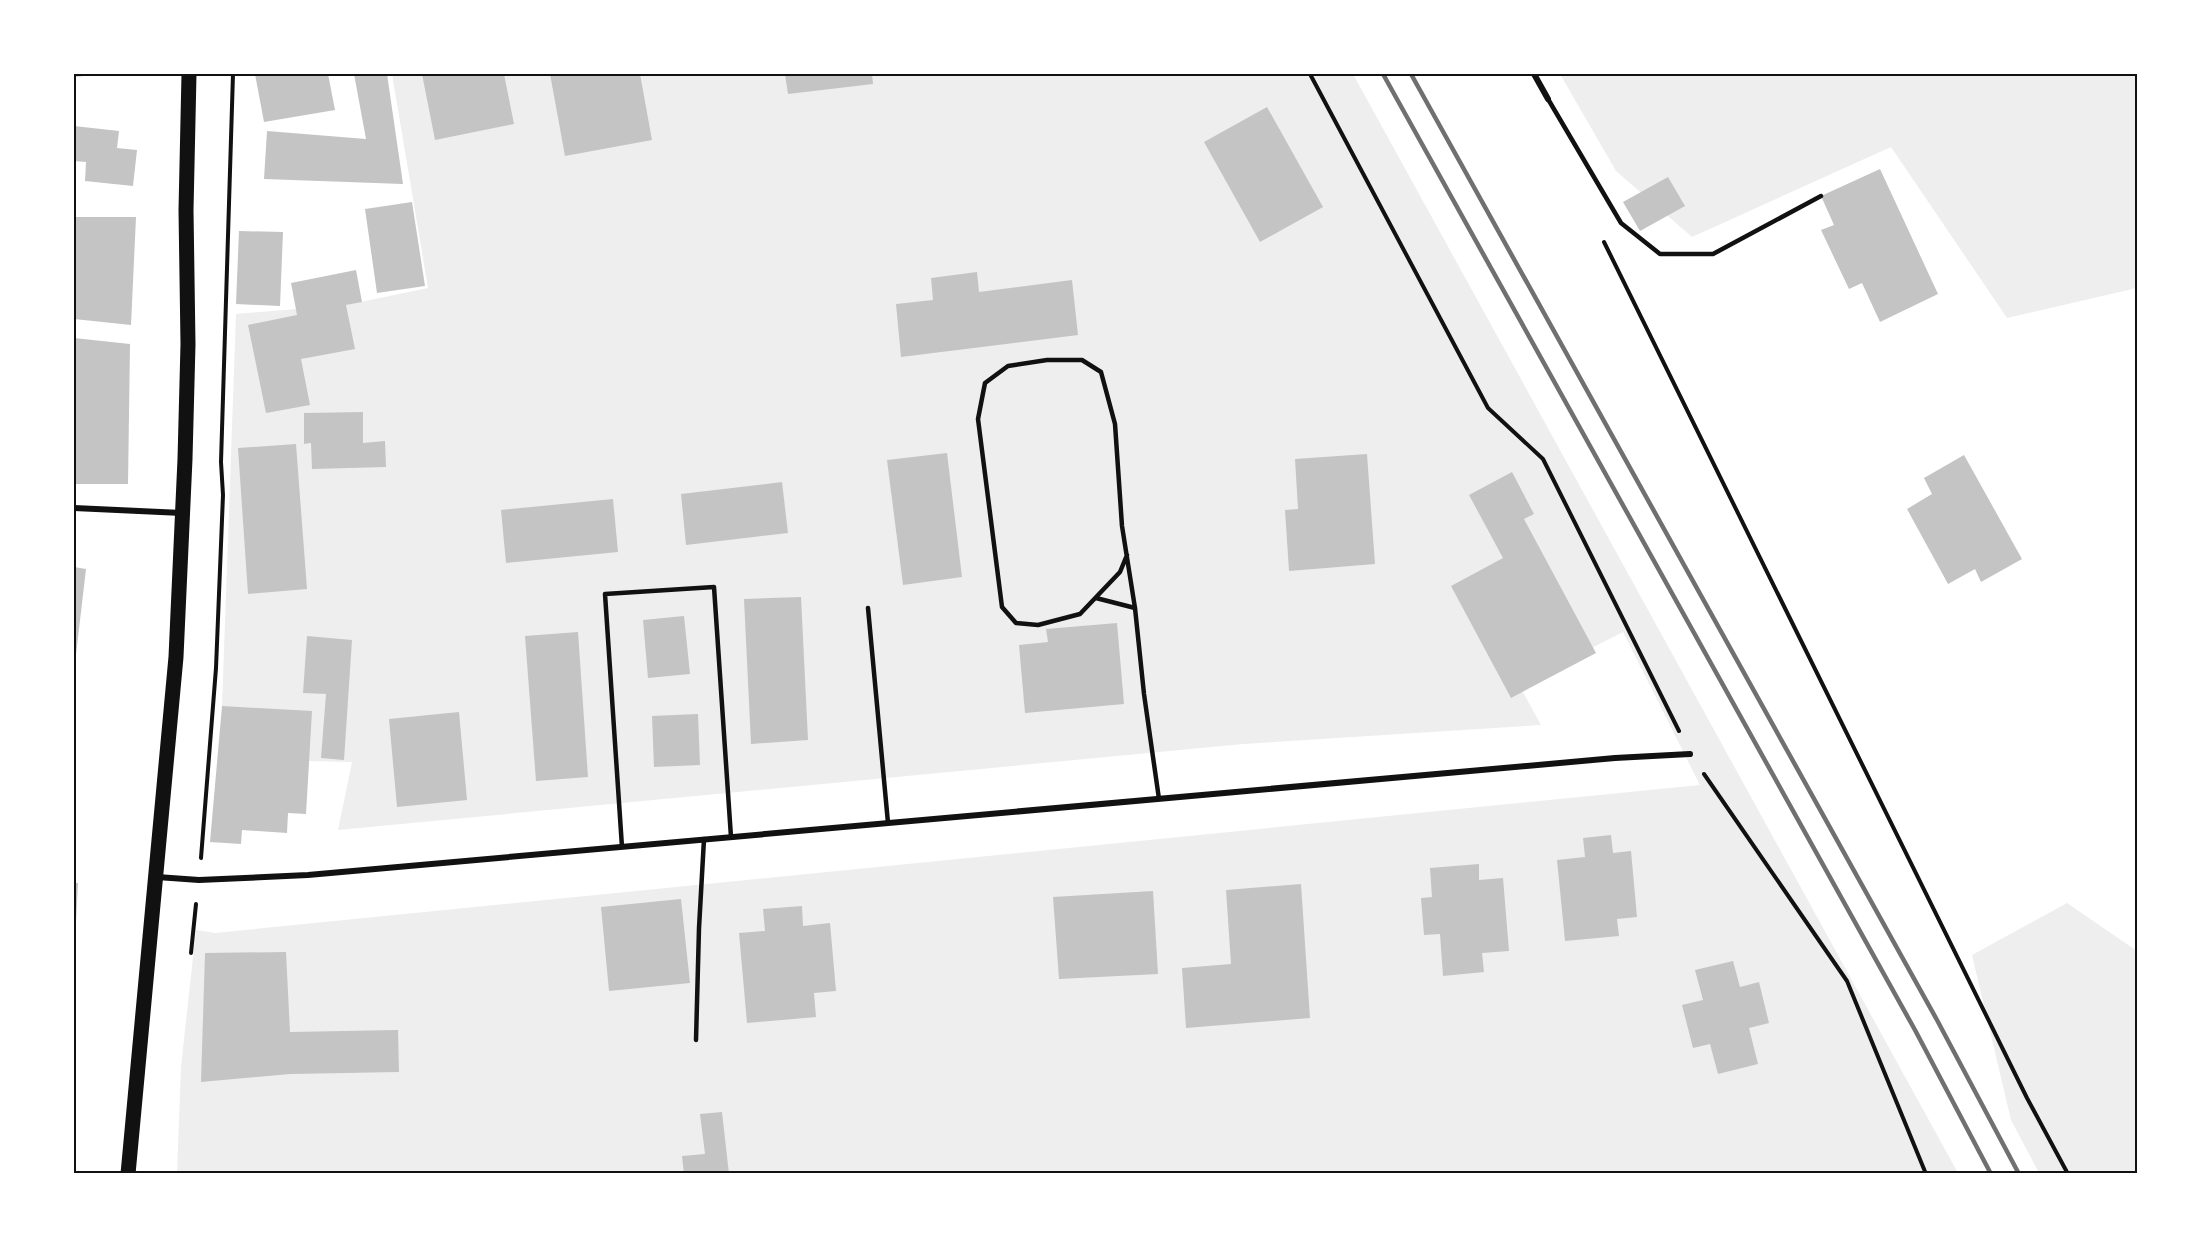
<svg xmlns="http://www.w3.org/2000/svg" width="2211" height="1247" viewBox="0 0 2211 1247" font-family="Figtree,sans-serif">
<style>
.green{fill:#eee}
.building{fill:#c4c4c4}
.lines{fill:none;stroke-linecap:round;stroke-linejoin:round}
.path{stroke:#111;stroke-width:4}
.service{stroke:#111;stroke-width:4.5}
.minor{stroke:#111;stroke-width:6}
.primary{stroke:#111;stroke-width:15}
.rail{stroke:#707070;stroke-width:4.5}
.neatline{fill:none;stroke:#111;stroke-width:2}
</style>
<rect width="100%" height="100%" fill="#fff"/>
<g class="green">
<path d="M392,74H1353L1958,1173L177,1174L181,1067L196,930L215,933L1700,785L1623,632L1519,685L1541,725L1243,744L338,830L352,762L309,761L222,706L236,314L346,305L428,288Z"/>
<path d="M1560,74H2137V288L2007,318L1891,147L1692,237L1616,171Z"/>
<path d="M2067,903L2137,951V1173H2039L2011,1120L1972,955Z"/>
</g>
<g class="building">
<path d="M74,74H94V75L74,77Z"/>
<path d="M255,74H328L335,110L264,122Z"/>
<path d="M354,74H387L403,184L264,179L267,131L366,139Z"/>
<path d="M422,74H504L514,124L435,140Z"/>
<path d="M550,74H640L652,140L565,156Z"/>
<path d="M785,74H872L873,84L788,94Z"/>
<path d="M1267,107L1323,207L1260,242L1204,142Z"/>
<path d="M74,126L119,131L117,148L137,150L133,186L85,181L86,162L74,161Z"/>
<path d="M1880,169L1938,294L1880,322L1862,283L1849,289L1821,230L1834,225L1821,196Z"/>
<path d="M1668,177L1685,206L1640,231L1623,202Z"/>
<path d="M412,202L425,286L377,293L365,209Z"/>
<path d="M74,217H136L131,325L74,319Z"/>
<path d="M239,231L283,232L280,306L236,304Z"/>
<path d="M356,270L362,302L346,305L355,349L301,359L310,405L266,413L248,325L297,315L291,283Z"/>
<path d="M977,272L979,292L1072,280L1078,335L901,357L896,304L933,300L931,278Z"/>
<path d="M74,338L130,344L128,484H74Z"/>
<path d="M363,412V443L385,441L386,467L312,469L311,443L304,444V413Z"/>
<path d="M296,444L307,589L248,594L238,448Z"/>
<path d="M947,453L962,577L903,585L887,460Z"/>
<path d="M1367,454L1375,564L1289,571L1285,510L1298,509L1295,459Z"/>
<path d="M1964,455L2022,559L1981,582L1975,569L1948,584L1907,509L1932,494L1924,478Z"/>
<path d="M1512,472L1534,514L1524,519L1596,653L1511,698L1451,586L1503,558L1469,495Z"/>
<path d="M782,482L788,533L686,545L681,494Z"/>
<path d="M613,499L618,552L506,563L501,510Z"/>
<path d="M74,567L86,569L75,663H74Z"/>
<path d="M801,597L808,740L751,744L744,599Z"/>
<path d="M684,616L690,674L648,678L643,620Z"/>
<path d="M1117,623L1124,704L1025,713L1019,645L1048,642L1046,629Z"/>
<path d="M578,632L588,777L536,781L525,636Z"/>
<path d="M307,636L352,640L344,760L321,758L326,694L303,693Z"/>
<path d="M222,706L312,711L306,814L288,813L287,833L242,830L241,844L210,842Z"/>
<path d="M459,712L467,800L397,807L389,719Z"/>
<path d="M698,714L700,765L654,767L652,716Z"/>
<path d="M1611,835L1613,853L1631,851L1637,917L1617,919L1619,936L1565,941L1557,860L1585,857L1583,838Z"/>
<path d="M1479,864V880L1503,878L1509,951L1482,953L1484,972L1443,976L1440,934L1424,935L1421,898L1432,897L1430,868Z"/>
<path d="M74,883H78L75,941H74Z"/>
<path d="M1301,884L1310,1018L1186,1028L1182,968L1231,964L1226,890Z"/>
<path d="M1153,891L1158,974L1059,979L1053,897Z"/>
<path d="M681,899L690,983L609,991L601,907Z"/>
<path d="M802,906L803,926L830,923L836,991L814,993L816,1017L747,1023L739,933L765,931L763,909Z"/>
<path d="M286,952L290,1032L398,1030L399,1072L290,1074L201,1082L205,953Z"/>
<path d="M1733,961L1740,987L1759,982L1769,1023L1749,1028L1758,1064L1718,1074L1710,1044L1693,1048L1682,1005L1703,1000L1695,970Z"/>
<path d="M722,1112L729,1174H684L682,1156L705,1154L700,1114Z"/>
</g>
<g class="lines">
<g class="path">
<path d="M1310,74L1488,408L1543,459L1679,731"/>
<path d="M1604,242L2027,1098L2068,1174"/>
<path d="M1704,774L1847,981L1926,1174"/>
<path d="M201,858L216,668L223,495L221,462L233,74"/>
<path d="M191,953L196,904"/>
</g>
<g class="service">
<path d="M1548,99L1621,223L1660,254H1713L1821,196"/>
<path d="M1127,555L1120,572L1080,614L1038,625L1016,623L1002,607L978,419L985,383L1008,366L1047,360H1082L1101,372L1115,424L1122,526L1135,608L1144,694L1159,799"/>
<path d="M1096,598L1135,608"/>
<path d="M868,608L888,823"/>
<path d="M622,847L605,594L714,587L731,837"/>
<path d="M696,1040L699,928L704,839"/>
</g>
<g class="minor">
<path d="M1534,74L1548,99"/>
<path d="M74,508L182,513"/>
<path d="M157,877L199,880L308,875L1615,758L1690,754"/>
</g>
<path class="primary" d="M128,1174L176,657L185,459L188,344L186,210L189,74"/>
<g class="rail">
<path d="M1383,74L1915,1030L1991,1174"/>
<path d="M1411,74L1937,1020L2019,1174"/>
</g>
</g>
<rect width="2211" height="1247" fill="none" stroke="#ffffff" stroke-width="150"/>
<rect x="75" y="75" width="2061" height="1097" class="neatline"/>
</svg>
